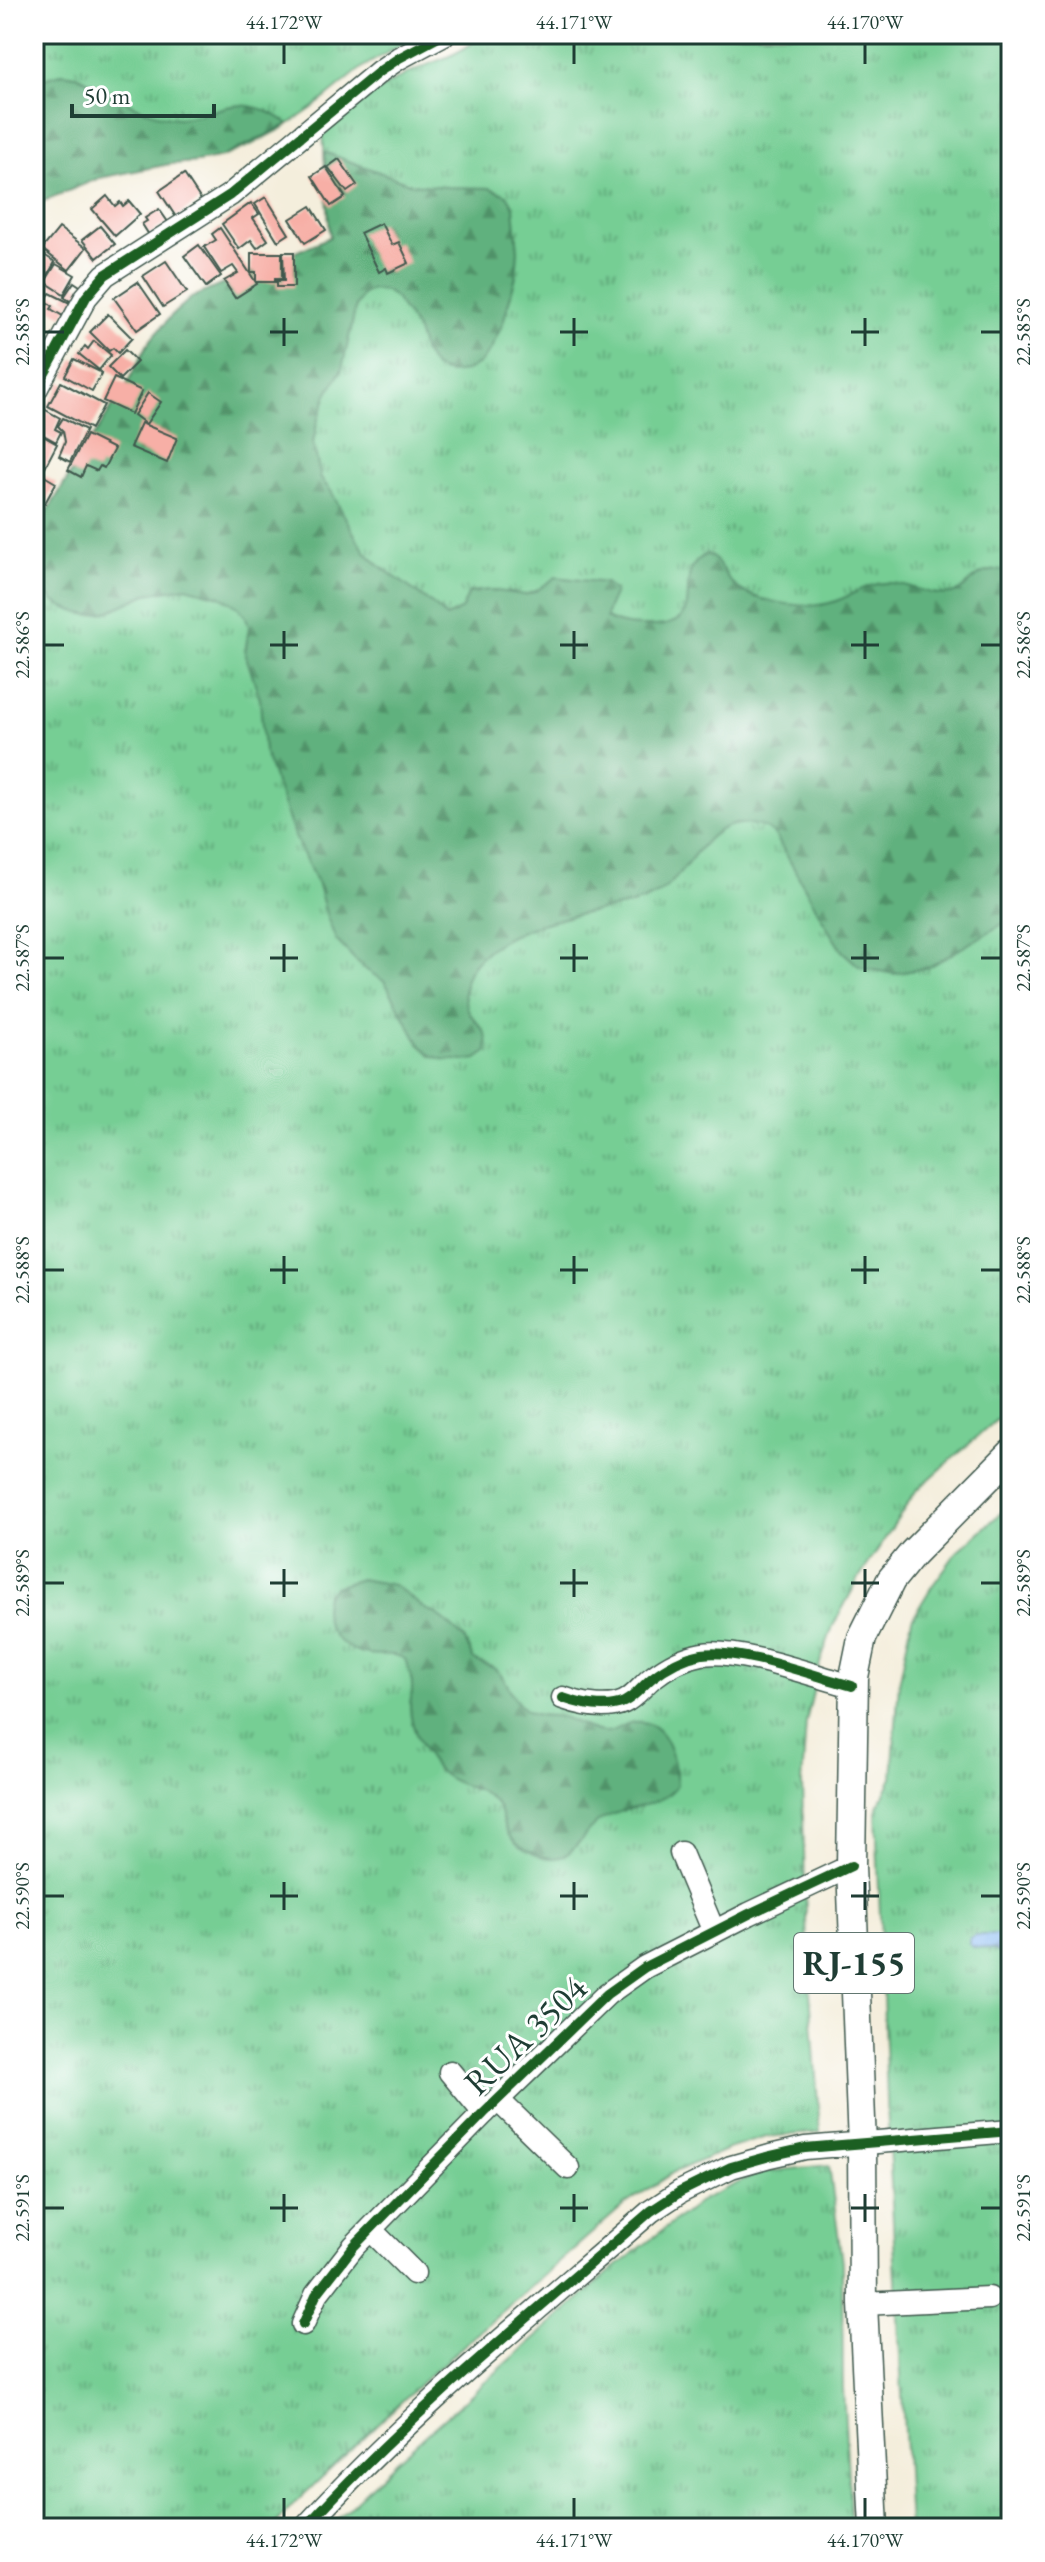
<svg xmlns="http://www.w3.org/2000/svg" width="1045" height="2562" viewBox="0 0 1045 2562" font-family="'EB Garamond',serif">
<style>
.grass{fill:url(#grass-tufts);stroke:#4a8664;stroke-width:2}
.forest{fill:url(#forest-firs);stroke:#407759;stroke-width:2}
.water{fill:url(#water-waves);stroke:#527a93;stroke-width:2}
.building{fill:#f7afa6}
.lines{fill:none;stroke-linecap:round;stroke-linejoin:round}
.minor-casing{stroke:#3f584d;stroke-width:25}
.major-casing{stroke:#3f584d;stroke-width:31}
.minor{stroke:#fff;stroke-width:22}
.major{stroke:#fff;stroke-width:28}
.cycleway-casing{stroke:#fff;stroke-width:15}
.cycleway{stroke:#1b5e20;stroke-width:10}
.ticks{fill:none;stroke:#1f3d34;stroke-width:3}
.labels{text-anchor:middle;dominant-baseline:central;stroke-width:6;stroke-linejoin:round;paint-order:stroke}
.shield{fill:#fff;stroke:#627771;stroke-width:2}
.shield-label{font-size:34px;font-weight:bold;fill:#1f3d34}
.street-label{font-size:36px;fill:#1f3d34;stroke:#fff}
.neatline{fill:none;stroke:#1f3d34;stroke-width:3}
.ticks-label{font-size:20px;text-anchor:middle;fill:#1f3d34}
</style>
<defs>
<pattern id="grass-tufts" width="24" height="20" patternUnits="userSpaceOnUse" patternTransform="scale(2)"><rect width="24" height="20" fill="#76ce94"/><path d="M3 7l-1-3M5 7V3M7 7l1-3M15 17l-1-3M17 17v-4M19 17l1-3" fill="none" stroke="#60a87a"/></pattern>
<pattern id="forest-firs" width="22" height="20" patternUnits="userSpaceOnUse" patternTransform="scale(2)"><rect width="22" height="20" fill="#60b17e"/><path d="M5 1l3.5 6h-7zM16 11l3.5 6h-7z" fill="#4f9168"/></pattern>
<pattern id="water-waves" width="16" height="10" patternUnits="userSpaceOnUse" patternTransform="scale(2)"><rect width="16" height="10" fill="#84b8f2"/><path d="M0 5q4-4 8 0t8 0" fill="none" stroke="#6b97c5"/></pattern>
</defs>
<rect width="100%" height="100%" fill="#fff"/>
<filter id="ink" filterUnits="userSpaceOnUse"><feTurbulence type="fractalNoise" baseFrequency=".0125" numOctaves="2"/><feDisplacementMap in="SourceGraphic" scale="16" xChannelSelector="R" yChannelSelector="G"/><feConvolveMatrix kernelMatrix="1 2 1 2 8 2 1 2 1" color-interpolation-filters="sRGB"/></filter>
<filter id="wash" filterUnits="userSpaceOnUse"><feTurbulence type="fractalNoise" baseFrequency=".006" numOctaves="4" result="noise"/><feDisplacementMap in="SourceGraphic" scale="32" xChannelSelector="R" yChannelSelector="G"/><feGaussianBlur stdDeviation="1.8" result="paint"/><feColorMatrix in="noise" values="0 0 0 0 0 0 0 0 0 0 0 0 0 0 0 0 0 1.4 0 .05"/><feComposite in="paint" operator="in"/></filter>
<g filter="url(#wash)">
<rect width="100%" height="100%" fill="#f4eedc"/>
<g class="grass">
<path d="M34,34H419L363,67L314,107L282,129L249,146L222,157L197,162L170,164L99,178L34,205Z"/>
<path d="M483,34H1011V1407L916,1491L858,1580L833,1626L820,1663L806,1722L802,1784L807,1950L820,2132L766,2137L728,2149L674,2172L624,2205L423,2381L295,2503L273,2528H34V533L129,380L149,342L172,315L191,298L330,237L323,133C349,113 375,90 405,75C435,59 456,59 483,34Z"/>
<path d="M1011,1504V2528H909L888,2126L876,1811L892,1778L899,1683L912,1619L932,1586L957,1552Z"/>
<path d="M829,2165L842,2262L843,2388L851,2528H328L396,2461L613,2269L703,2199L762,2172Z"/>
</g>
<g class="forest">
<path d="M63,73L76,75C108,89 142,116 178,118C195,118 210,111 226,107C249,101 271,111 289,124L222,157L197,162L170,164L99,178L34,205V82Z"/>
<path d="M324,152L412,184L447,187L490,188L507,195L514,207L518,251L516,276L503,323L491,349L479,364L466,371L449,373L434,368L423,350L416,329L395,298L386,291L372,289L362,295L356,306L342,369L327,395L317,423L313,443L321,479L331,491L357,539L367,554L380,566L436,607L446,617L462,609L469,592L490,590L525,595L536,591L556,577L606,583L615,592C612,601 606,608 606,618C621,626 633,626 649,626C717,626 665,574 707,554C723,561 724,583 744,592C766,603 810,610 833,602C852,596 870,581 891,583C911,584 930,597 951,594C964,591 970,580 981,574C990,569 1001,571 1011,570V919L929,967L894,974L860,967L842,951L831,934L775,835C765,826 755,824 742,824C701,824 689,877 655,895C634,906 614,908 591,912C551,920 495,933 471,968C461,984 462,1005 474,1019C479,1025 486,1031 487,1039C488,1043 487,1048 487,1052L477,1059L465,1061L442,1059L431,1055L420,1045L385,982L362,967L336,940L327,917L318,885L295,837L264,751L260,699L245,653L249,627L246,617L238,607L220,596L186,587L147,594L110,611L90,615L80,613L63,607L52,600L39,580L34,563V533L129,380L149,342L172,315L191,298L330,237Z"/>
<path d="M360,1579L394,1585L425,1609L437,1614L464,1638L473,1659C479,1663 489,1665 495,1669C510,1680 511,1703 529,1712C541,1718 552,1714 565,1718C578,1722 590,1732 605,1732C616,1732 623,1724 633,1722C667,1718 675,1760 677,1785C661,1809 625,1805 601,1820C576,1836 575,1868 537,1855C526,1851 514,1843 508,1834C501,1823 502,1809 494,1801C480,1787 460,1787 445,1776C428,1765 410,1728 410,1707C410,1701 412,1695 412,1689C413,1679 408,1668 405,1659C393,1652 381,1656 368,1654C338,1649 318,1626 326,1595L335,1587Z"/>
</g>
<path class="water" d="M975,1935H1011V1962L995,1950L973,1947L970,1945V1938Z"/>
<g id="blocks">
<g class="building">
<path d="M339,159L357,185L347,192L328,167Z"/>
<path d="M326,167L345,197L331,206L312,176Z"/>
<path d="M184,174L201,200L176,217L159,191Z"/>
<path d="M107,196L115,206L120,202L123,206L129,201L140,214L115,236L92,209Z"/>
<path d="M266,197L289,234L278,241L255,204Z"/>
<path d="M251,203L259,214L253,218L268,240L257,248L251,240L239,249L222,224Z"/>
<path d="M311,206L326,230L305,243L290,219Z"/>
<path d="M159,209L168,222L149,235L142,224L147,221L145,218Z"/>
<path d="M381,223L392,245L399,242L409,263L388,273L386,268L379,272L360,233Z"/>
<path d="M100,226L115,244L97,258L82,240Z"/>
<path d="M59,228L86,248L69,270L42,249Z"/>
<path d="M220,228L257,284L235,298L224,281L238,273L233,266L221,273L204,247L216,240L212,234Z"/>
<path d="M199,245L221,276L206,287L184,256Z"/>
<path d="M283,252H294V287H277V281H284Z"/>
<path d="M41,253L55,262L44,282L37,278L41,270L34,266Z"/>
<path d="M251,253H282V279H275V282H256V272H251Z"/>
<path d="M166,261L187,292L163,307L143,276Z"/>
<path d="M56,264L75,275L64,294L45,282Z"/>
<path d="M74,282L83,288L73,303L64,297Z"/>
<path d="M138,282L160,314L137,330L114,298Z"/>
<path d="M34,286L42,289L38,300L34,299Z"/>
<path d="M50,293L70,303L63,316L51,309L53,306L45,301Z"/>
<path d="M108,314L132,338L118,353L113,348L109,351L90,332Z"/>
<path d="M34,316L43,318L40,330L34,328Z"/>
<path d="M94,341L111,355L99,370L79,354L85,346L88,349Z"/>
<path d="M125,350L137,362L120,379L108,367Z"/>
<path d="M74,359L102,373L92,391L65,376Z"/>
<path d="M114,378L142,391L131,414L103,401Z"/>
<path d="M61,382L104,405L91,429L48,406Z"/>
<path d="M148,393L161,402L146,424L134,415Z"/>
<path d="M42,408L60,418L55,429L61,432L56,442L34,430V423Z"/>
<path d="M63,418L86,430L70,462L59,456L65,442L63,431L58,426Z"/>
<path d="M141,423L177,438L167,463L130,447Z"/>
<path d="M34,431L57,444L45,467L34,461Z"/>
<path d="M86,435L114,449L104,468L100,466L97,471L86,466L81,477L68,470Z"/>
<path d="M34,470L56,483L45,503L34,496Z"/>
</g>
</g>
</g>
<g filter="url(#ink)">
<use href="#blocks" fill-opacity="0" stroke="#3f584d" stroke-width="2"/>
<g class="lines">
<defs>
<g id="minor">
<path d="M34,393L86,297L105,275L230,195L380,71L399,58L444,34"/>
<path d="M563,1698C580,1704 606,1710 624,1702C635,1697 643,1685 652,1678C666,1667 685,1657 702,1654C739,1648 814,1676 852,1686"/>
<path d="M681,1853L714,1932"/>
<path d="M450,2072L484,2113"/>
<path d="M498,2100L568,2168"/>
<path d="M371,2230L414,2273"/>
<path d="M863,2304L989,2298"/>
<path d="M303,2324L316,2295L354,2246L484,2113L607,1994L645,1967L749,1914L851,1866"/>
<path d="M305,2528C409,2413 534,2313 651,2211L680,2192L731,2167L770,2156L805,2148L1011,2131"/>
</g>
<path id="major" d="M874,2528L863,2304L862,2145L851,1866L854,1677L862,1638L891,1580L913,1553L1011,1454"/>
</defs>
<use href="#minor" class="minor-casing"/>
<use href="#major" class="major-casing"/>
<use href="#minor" class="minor"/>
<use href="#major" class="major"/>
<defs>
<g id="cycleway">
<path d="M34,393L86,297L105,275L230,195L380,71L399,58L444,34"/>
<path d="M563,1698C580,1704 606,1710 624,1702C635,1697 643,1685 652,1678C666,1667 685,1657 702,1654C739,1648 814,1676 852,1686"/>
<path d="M303,2324L316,2295L354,2246L484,2113L607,1994L645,1967L749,1914L851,1866"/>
<path d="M305,2528C409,2413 534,2313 651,2211L680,2192L731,2167L770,2156L805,2148L1011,2131"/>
</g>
</defs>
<use href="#cycleway" class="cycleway-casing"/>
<use href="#cycleway" class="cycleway"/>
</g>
</g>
<path class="ticks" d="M284,44V64M574,44V64M865,44V64M284,318V346M574,318V346M865,318V346M44,332H64M270,332H298M560,332H588M851,332H879M981,332H1001M284,631V659M574,631V659M865,631V659M44,645H64M270,645H298M560,645H588M851,645H879M981,645H1001M284,944V972M574,944V972M865,944V972M44,958H64M270,958H298M560,958H588M851,958H879M981,958H1001M284,1256V1284M574,1256V1284M865,1256V1284M44,1270H64M270,1270H298M560,1270H588M851,1270H879M981,1270H1001M284,1569V1597M574,1569V1597M865,1569V1597M44,1583H64M270,1583H298M560,1583H588M851,1583H879M981,1583H1001M284,1882V1910M574,1882V1910M865,1882V1910M44,1896H64M270,1896H298M560,1896H588M851,1896H879M981,1896H1001M284,2194V2222M574,2194V2222M865,2194V2222M44,2208H64M270,2208H298M560,2208H588M851,2208H879M981,2208H1001M284,2498V2518M574,2498V2518M865,2498V2518"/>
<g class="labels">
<rect class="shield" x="794" y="1933" width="120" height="60" rx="6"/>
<g class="shield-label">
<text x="854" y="1963">RJ-155</text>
</g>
<g class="street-label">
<text transform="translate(525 2035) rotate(-44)">RUA 3504</text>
</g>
</g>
<rect width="1045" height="2562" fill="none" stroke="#fff" stroke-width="88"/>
<path d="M72 104v12h142v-12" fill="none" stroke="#1f3d34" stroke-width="4"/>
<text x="84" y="104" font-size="24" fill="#1f3d34" stroke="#ffffff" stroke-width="6" paint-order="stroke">50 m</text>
<rect x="44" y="44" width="957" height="2474" class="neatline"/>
<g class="ticks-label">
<text x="284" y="29">44.172°W</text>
<text x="574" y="29">44.171°W</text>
<text x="865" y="29">44.170°W</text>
<text transform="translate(22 332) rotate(-90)" y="7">22.585°S</text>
<text transform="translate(1023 332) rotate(-90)" y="7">22.585°S</text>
<text transform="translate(22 645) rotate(-90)" y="7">22.586°S</text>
<text transform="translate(1023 645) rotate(-90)" y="7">22.586°S</text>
<text transform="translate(22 958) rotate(-90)" y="7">22.587°S</text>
<text transform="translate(1023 958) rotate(-90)" y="7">22.587°S</text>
<text transform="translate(22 1270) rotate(-90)" y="7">22.588°S</text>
<text transform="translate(1023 1270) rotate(-90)" y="7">22.588°S</text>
<text transform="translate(22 1583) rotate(-90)" y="7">22.589°S</text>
<text transform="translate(1023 1583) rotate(-90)" y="7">22.589°S</text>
<text transform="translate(22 1896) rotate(-90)" y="7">22.590°S</text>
<text transform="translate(1023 1896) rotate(-90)" y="7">22.590°S</text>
<text transform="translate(22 2208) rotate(-90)" y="7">22.591°S</text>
<text transform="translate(1023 2208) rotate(-90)" y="7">22.591°S</text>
<text x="284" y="2547">44.172°W</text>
<text x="574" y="2547">44.171°W</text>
<text x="865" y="2547">44.170°W</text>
</g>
</svg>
